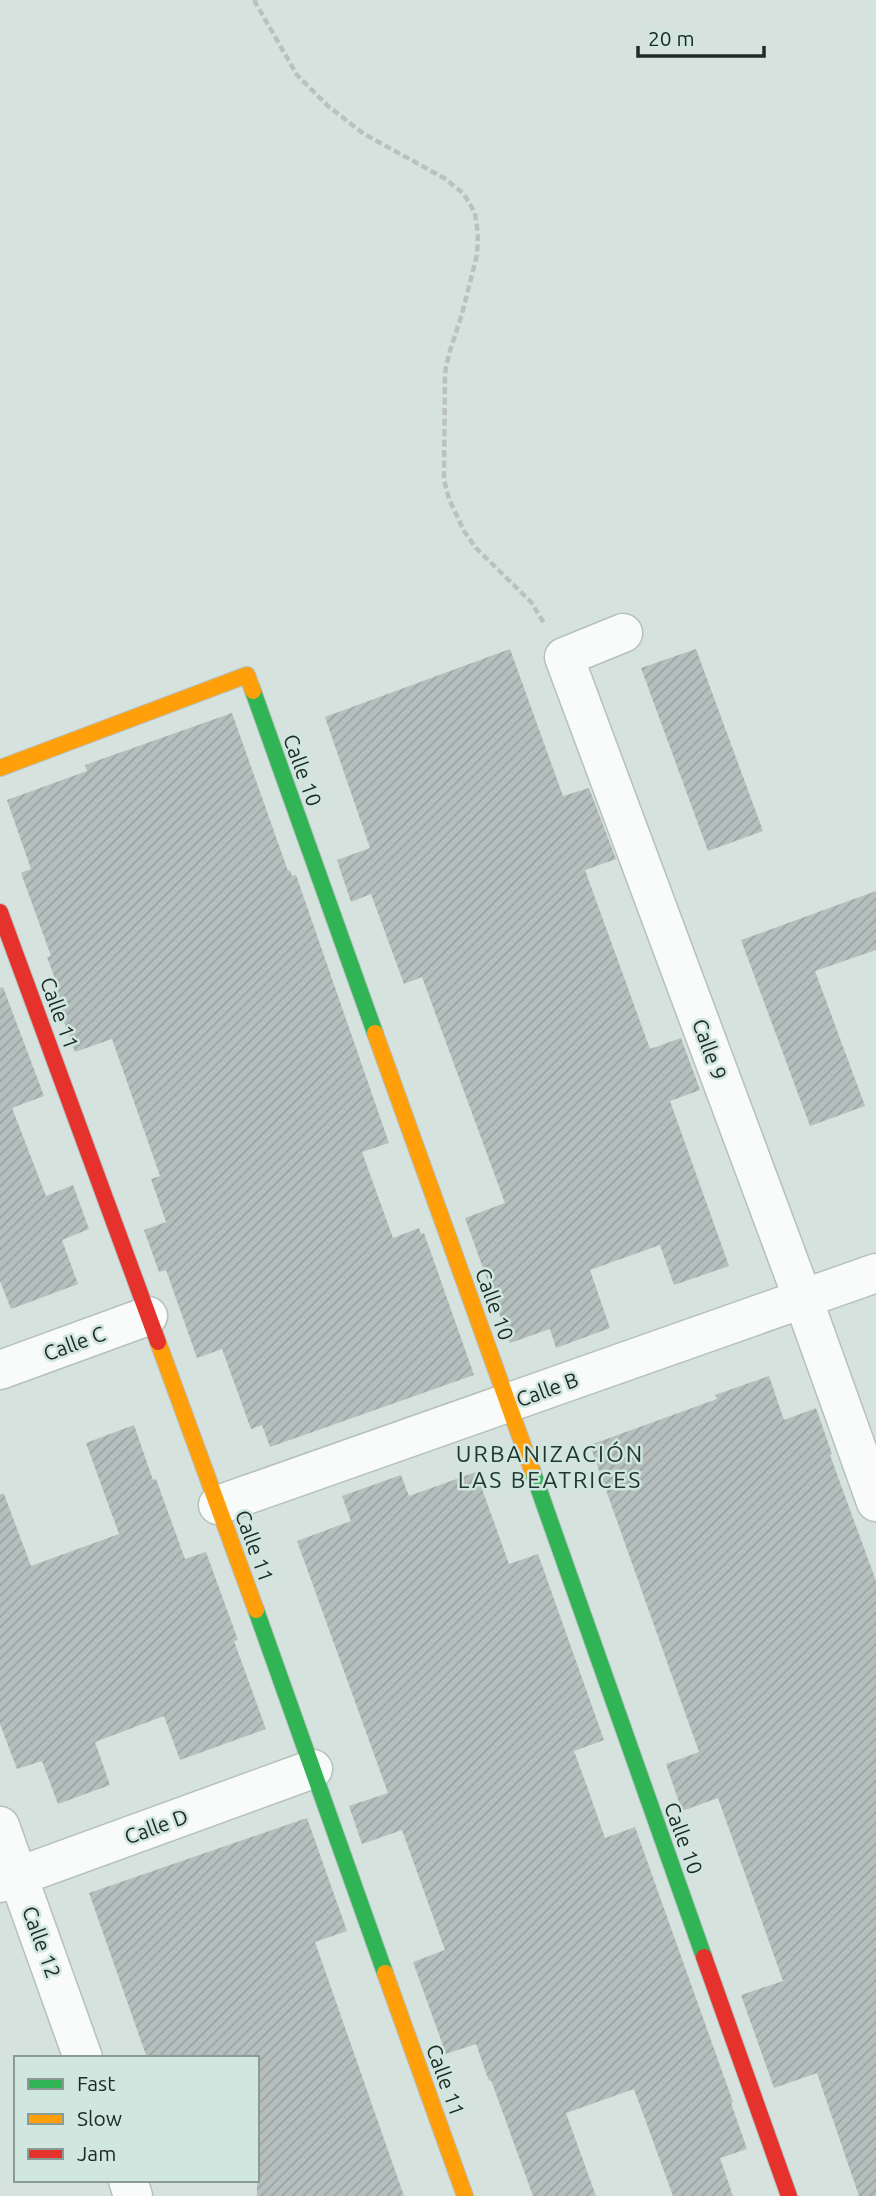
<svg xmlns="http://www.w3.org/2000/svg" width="876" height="2196" viewBox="0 0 876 2196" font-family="Ubuntu,sans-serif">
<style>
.building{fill:url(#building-hatch)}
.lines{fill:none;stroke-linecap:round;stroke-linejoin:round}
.street-casing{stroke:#b6c0bd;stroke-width:41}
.fast-casing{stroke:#b6c0bd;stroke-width:18}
.slow-casing{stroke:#b6c0bd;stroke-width:18}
.jam-casing{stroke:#b6c0bd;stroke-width:18}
.path{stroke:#bbc1bf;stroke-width:4.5;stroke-dasharray:7 3.5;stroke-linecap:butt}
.street{stroke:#f9fbfa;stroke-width:38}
.fast{stroke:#30b455;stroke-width:16}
.slow{stroke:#ff9f0a;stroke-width:16}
.jam{stroke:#e5322d;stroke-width:16}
.labels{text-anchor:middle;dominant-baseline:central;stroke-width:5;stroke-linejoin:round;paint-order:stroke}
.street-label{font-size:21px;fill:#212a27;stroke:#d0e7df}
.neighbourhood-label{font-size:23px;letter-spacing:2px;fill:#22352f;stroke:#d0e7df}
</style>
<defs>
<pattern id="building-hatch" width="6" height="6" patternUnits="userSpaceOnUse" patternTransform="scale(1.75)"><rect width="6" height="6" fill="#b5bfbe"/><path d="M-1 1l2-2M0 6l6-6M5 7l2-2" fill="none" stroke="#9ba4a3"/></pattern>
</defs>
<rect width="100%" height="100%" fill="#d5e2de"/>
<g class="building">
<path d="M510,649L563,796L589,788L616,859L585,870L650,1049L681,1038L700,1090L670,1101L729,1266L674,1285L660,1245L590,1270L610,1328L556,1348L550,1329L510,1343L465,1218L505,1203L422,977L404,984L371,894L351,902L337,860L370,848L325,717Z"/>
<path d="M696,649L763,831L708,851L641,668Z"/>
<path d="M232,713L288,871L290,870L292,876L296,875L389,1143L362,1152L393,1238L419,1228L421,1234L424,1233L474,1375L270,1447L262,1425L251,1429L222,1349L197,1358L166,1270L159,1272L144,1230L166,1222L151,1179L160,1176L112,1039L75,1052L53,992L59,990L47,957L51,956L21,873L31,869L7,800L87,771L85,765Z"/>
<path d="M876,891V950L815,971L865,1106L810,1126L741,940Z"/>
<path d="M3,987L44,1096L12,1108L46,1196L73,1185L89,1229L62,1240L78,1284L11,1309L0,1281V988Z"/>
<path d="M769,1376L784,1420L816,1408L832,1454L830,1455L876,1581V2196H859L817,2073L774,2088L741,1995L783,1981L718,1798L682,1811L666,1764L699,1752L590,1445L717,1399L715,1395Z"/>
<path d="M134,1425L153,1480L156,1479L185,1559L206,1552L238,1640L234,1641L266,1729L180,1760L164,1716L95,1742L110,1785L58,1804L42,1761L17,1769L0,1724V1494H4L31,1566L119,1534L86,1443Z"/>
<path d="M476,1472L509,1564L538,1554L604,1740L574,1751L589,1792L605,1838L635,1827L733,2102L731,2103L747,2149L720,2158L733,2196H673L634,2089L566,2113L596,2196H533L491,2080L489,2081L476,2044L446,2054L413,1962L445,1950L402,1830L362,1844L349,1806L388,1793L297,1541L351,1521L342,1496L401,1475L409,1496Z"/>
<path d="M307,1818L347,1931L315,1942L404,2196H257V2058H147L89,1893Z"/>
</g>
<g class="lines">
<defs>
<g id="street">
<path d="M623,633L564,657L803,1299L876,1502"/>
<path d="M0,1370L148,1316"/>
<path d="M218,1505L876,1273"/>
<path d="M0,1826L83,2058"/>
<path d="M0,1883L313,1769"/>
<path d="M128,2180L133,2196"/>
</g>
<g id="fast">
<path d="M253,691L375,1033"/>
<path d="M532,1470L704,1957"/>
<path d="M256,1610L385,1973"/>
</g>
<g id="slow">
<path d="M0,768L247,675L253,691"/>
<path d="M375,1033L532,1470"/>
<path d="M158,1342L256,1610"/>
<path d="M385,1973L465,2196"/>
</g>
<g id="jam">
<path d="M0,912L158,1342"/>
<path d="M704,1957L789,2196"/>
</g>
</defs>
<use href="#street" class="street-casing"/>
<use href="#fast" class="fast-casing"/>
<use href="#slow" class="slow-casing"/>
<use href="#jam" class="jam-casing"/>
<path class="path" d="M254,0L297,75L328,106L364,134L444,178L464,194L475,213L478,234L477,255L462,314L449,354L445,373L444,480L449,499L464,531L476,548L531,602L544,623"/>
<use href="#street" class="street"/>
<use href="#fast" class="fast"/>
<use href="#slow" class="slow"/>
<use href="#jam" class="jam"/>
</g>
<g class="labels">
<g class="street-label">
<text transform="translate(303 770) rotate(70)">Calle 10</text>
<text transform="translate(60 1013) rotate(70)">Calle 11</text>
<text transform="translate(710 1049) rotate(70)">Calle 9</text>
<text transform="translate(495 1304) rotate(70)">Calle 10</text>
<text transform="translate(74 1343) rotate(-20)">Calle C</text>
<text transform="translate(547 1389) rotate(-20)">Calle B</text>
<text transform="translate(255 1546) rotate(70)">Calle 11</text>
<text transform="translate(156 1826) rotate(-20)">Calle D</text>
<text transform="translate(684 1838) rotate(70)">Calle 10</text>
<text transform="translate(42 1942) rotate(70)">Calle 12</text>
<text transform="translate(446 2080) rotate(70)">Calle 11</text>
</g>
<g class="neighbourhood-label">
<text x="550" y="1453">URBANIZACIÓN<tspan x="550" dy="26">LAS BEATRICES</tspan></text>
</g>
</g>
<rect x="14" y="2056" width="245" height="126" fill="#d0e7df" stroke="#8a9b95" stroke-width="2"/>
<rect x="28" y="2079" width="35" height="10" fill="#30b455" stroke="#8a9b95" stroke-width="2"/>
<text x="77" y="2091" font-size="21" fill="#212a27">Fast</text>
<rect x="28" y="2114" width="35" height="10" fill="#ff9f0a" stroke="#8a9b95" stroke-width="2"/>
<text x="77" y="2126" font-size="21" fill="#212a27">Slow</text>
<rect x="28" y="2149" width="35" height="10" fill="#e5322d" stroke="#8a9b95" stroke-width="2"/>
<text x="77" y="2161" font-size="21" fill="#212a27">Jam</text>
<path d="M638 46v10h126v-10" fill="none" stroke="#212a27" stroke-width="3.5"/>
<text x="648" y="46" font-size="21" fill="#212a27" stroke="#d0e7df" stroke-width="5" paint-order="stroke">20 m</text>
</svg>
